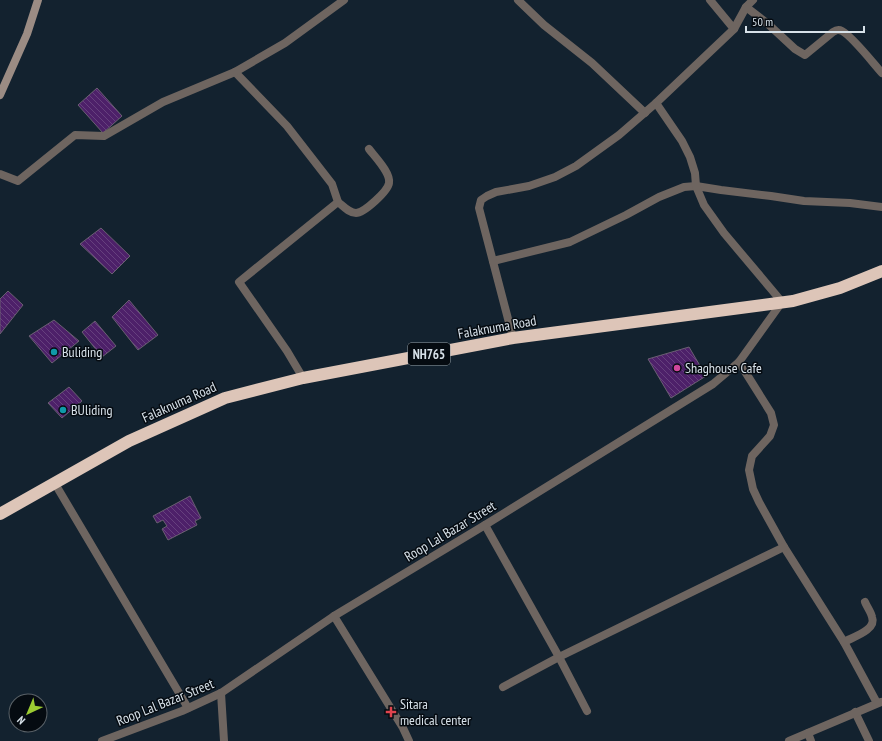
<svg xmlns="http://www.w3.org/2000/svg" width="882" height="741" viewBox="0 0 882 741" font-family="'PT Sans Narrow',sans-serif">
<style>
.building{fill:url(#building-back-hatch);stroke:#6a5f72}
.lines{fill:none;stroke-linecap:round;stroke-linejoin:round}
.street{stroke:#6e6560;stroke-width:8}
.secondary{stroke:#9b8c84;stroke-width:8}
.highway{stroke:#ddc5b8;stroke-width:12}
.culture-dot{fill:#0f9aa8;stroke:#050b11;stroke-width:1.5}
.hotel-dot{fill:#d1479c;stroke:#050b11;stroke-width:1.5}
.health-dot{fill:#e0444e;stroke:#050b11;stroke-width:1.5}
.labels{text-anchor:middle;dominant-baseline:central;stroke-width:3;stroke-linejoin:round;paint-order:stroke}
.shield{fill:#050b11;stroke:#98a1a8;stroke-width:1}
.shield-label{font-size:13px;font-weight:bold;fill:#d7e1e9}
.street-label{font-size:14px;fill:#d7e1e9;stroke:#050b11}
.poi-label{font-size:14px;fill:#d7e1e9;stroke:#050b11;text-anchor:start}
</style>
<defs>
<pattern id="building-back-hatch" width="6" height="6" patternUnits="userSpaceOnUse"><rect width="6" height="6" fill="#4d2069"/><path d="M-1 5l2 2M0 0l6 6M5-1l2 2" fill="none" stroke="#66407e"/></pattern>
</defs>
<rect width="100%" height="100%" fill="#13222f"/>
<g class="building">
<path d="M97,88L122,116L103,133L78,105Z"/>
<path d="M101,228L130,256L112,274L80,244Z"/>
<path d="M8,291L23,305L0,334V299Z"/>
<path d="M129,300L158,335L138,350L112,317Z"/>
<path d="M54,320L79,341L52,363L29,336Z"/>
<path d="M95,321L116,346L102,357L82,332Z"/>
<path d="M689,347L706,376L671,398L648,359Z"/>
<path d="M69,387L82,401L62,418L48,403Z"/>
<path d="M190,496L201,518L195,521L197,525L168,540L162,529L167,526L163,520L157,523L153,516Z"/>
</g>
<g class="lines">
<g class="street">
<path d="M518,0L544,25L592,63L645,113"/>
<path d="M710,0L734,29"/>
<path d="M746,7L768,24L795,49L805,55L833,32C836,30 838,29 842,31C852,36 873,63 882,73"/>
<path d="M235,72L287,126L332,184L338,202L239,282L287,351L303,378"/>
<path d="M0,174L18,181L75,135L104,136L163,102L235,72L285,43L344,0"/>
<path d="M338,202C343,206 349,213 356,213C364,213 388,191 389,183C391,173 375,157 369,149"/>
<path d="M493,261L570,242L626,215L659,197L684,187L696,186L721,190L771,196L804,201L850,203L882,207"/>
<path d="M513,338L479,208L481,200L487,196L496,192L529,186L555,177L576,166L619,135L656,103L734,29L746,7L753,0"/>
<path d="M739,362L771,413L774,425L770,436L752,456L749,470L753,489L759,502L784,547L844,642L877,703"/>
<path d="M54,482L188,708"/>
<path d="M485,525L559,657L587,711"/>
<path d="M334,616L403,728L409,741"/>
<path d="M844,642C853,637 877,630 872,617C871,612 867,607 865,602"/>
<path d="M503,687L559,657L784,547"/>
<path d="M221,693L224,741"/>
<path d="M855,712L869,741"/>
<path d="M808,733L811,741"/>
<path d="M102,741L182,711L221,693L334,616L485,525L713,384L739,362L782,302L724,233L704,205L696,186L695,173L690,157L682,141L656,103"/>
<path d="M789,741L881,702"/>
</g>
<path class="secondary" d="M0,95L27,34L38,0"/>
<path class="highway" d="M0,514L129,441L225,398L303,378L513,338L793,301L840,288L882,271"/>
</g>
<g class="culture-dot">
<circle cx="54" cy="352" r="4"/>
<circle cx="63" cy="410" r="4"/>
</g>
<circle class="hotel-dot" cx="677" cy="368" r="4"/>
<path class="health-dot" d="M389 706h4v4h4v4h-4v4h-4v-4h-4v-4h4z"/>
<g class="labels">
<rect class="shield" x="408" y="343" width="42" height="22" rx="3"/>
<g class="shield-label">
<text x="429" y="354">NH765</text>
</g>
<g class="street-label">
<text transform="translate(497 327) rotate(-10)">Falaknuma Road</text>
<text transform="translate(179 402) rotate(-24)">Falaknuma Road</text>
<text transform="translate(450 531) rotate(-31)">Roop Lal Bazar Street</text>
<text transform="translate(165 702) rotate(-22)">Roop Lal Bazar Street</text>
</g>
<g class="poi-label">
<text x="62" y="352">Buliding</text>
<text x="685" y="368">Shaghouse Cafe</text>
<text x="71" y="410">BUliding</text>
<text x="400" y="704">Sitara<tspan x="400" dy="16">medical center</tspan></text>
</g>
</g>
<g transform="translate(28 713) rotate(224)"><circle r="19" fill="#050b11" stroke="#596167"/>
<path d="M0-3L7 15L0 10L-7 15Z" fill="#9bcb32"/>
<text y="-6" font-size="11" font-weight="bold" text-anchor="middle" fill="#d7e1e9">N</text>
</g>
<path d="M746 26v6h118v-6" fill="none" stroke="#d7e1e9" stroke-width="2"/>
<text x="752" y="26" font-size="12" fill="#d7e1e9" stroke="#050b11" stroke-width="3" paint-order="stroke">50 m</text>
</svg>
